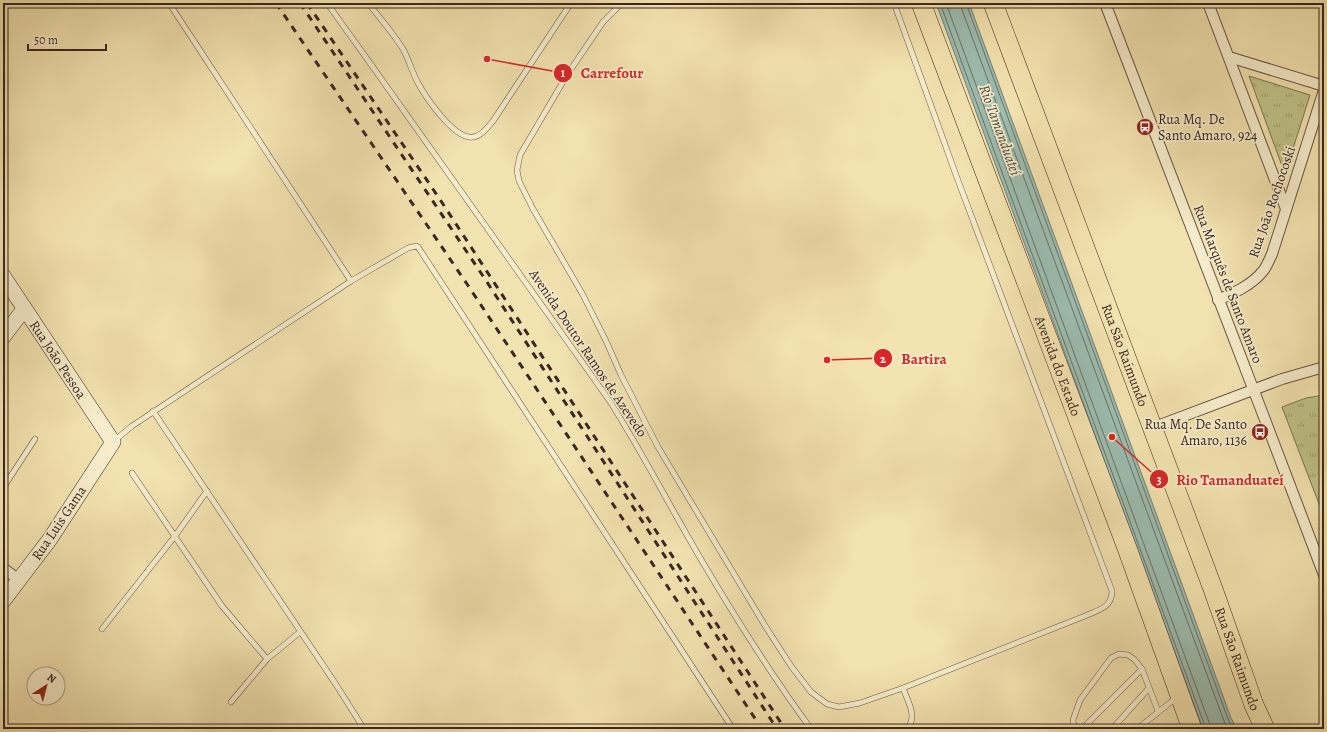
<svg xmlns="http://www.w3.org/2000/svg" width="1327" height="732" viewBox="0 0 1327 732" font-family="Alegreya,serif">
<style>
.park{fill:url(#park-tufts);stroke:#7c7554}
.water{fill:#9cbdb0;stroke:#758177}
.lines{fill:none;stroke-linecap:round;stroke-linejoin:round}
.shore{stroke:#6b7268;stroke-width:1}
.lane-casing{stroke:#685645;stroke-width:6}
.street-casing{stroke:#685645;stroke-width:12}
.secondary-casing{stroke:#3a2721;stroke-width:16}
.highway-casing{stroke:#3a2721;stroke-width:20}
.lane{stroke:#f7edcc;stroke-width:5}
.street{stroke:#f7edcc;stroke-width:10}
.secondary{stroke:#f7edcc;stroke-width:15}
.highway{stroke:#f3e3b0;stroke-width:19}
.rail{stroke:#3a2721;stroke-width:3;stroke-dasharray:7 7;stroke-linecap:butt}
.labels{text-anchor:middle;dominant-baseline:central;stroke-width:3.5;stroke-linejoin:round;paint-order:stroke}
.poi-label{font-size:14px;fill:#3a2721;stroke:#f7edcc;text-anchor:start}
.street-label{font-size:14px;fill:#3a2721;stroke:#f7edcc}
.water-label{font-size:15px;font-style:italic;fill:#524c45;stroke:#f7edcc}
.leader{fill:none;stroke:#d62828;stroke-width:1.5}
.callout-dot{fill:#d62828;stroke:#f7edcc;stroke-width:1.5}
.mark-label{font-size:12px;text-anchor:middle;font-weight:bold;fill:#fff}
.callout-label{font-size:15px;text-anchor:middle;font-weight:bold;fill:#d62828;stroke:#f7edcc;stroke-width:3.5;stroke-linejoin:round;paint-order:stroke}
</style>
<defs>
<pattern id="park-tufts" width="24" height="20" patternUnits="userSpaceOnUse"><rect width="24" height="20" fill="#bfc388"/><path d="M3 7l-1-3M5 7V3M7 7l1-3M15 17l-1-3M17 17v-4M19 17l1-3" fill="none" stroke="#9c9e6f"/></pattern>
</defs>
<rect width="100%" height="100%" fill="#f3e3b0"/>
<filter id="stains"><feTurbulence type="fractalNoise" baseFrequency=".005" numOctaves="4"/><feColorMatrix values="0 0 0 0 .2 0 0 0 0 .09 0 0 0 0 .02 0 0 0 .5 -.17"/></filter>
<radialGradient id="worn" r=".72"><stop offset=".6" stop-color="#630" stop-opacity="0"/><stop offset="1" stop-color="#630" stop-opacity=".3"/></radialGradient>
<g class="park">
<path d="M1249,76L1310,95L1285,174Z"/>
<path d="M1324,395V517L1282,407L1306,398Z"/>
</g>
<path class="water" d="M936,3H969L1231,718L1237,729H1203Z"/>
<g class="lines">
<g class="shore">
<path d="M940,3L1206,729"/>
<path d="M946,3L1210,725L1211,729"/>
<path d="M961,3V7L1227,729"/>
<path d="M966,3L1228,719L1233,729"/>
</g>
<defs>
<g id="lane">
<path d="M169,3L351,281"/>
<path d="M327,3L370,63L609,400C643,453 672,511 705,566C738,622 773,677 811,729"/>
<path d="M368,3C380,18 393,33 403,49C409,60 412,72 418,83C426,98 452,135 469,137C479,139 487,128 493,121L571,3"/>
<path d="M622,3L603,22L567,75L520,155L517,170L519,181L533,209L583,295L607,343L621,375L658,447L764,624L791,666L811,692L827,704L839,707L860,703L903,688L1085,616C1098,610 1112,608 1112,591L956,175L894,3"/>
<path d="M153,411L335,683L364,729"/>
<path d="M114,441L132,426L351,281L408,248L416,246L418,247L733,729"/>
<path d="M132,473L222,606L267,659L300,632"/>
<path d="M3,488L35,439"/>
<path d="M102,629L175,536L207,491"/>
<path d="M903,688C908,702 918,717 907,729"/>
<path d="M231,702L267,659"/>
<path d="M1074,729L1073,720L1080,700L1111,658L1119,654L1128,655L1134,659L1142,669L1158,711"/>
<path d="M1082,729L1142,669"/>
<path d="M1112,729L1149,688"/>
<path d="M1137,729L1176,698"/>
</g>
<g id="street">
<path d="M1105,3C1178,194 1252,384 1324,575"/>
<path d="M1208,3L1286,209"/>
<path d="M1229,57L1324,86"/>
<path d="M1218,300C1234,293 1252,285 1263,271C1267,266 1269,260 1272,254L1324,90"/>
<path d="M1152,428L1282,379L1324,367"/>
<path d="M3,568L19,580"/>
</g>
<g id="secondary">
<path id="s1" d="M3,276L113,442L50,539L3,601"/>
<path d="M3,337L24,309"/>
</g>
<g id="highway">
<path id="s2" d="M921,3L1127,548L1192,729"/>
<path id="s3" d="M993,3L1213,589L1254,705L1265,729"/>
</g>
</defs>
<use href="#lane" class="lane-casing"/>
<use href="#street" class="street-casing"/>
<use href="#secondary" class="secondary-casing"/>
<use href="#highway" class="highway-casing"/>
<use href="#lane" class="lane"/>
<use href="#street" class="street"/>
<use href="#secondary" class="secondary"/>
<use href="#highway" class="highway"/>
<g class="rail">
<path d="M276,3L467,284L762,729"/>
<path d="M300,3L485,279L777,729"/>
<path d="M307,3L441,201L785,729"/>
</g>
</g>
<defs>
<symbol id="bus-disc" viewBox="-11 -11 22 22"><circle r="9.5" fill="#8f2418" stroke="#f7edcc"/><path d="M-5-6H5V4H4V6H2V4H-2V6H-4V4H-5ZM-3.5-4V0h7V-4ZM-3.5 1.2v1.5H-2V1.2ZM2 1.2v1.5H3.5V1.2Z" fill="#fff"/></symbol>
</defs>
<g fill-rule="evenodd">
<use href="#bus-disc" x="1135" y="117" width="20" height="20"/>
<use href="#bus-disc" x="1250" y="422" width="20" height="20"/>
</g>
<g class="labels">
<g class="poi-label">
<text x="1158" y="119">Rua Mq. De<tspan x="1158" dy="16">Santo Amaro, 924</tspan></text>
<text x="1247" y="424" text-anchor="end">Rua Mq. De Santo<tspan x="1247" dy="16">Amaro, 1136</tspan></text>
</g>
<g class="street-label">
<text transform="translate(1272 202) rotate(-71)">Rua João Rochocoski</text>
<text transform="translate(1228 284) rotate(69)">Rua Marquês de Santo Amaro</text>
<text transform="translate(588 353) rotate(56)">Avenida Doutor Ramos de Azevedo</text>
<text stroke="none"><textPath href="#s3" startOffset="376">Rua São Raimundo</textPath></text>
<text stroke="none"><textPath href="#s1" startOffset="100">Rua João Pessoa</textPath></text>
<text stroke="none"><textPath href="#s2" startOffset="388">Avenida do Estado</textPath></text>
<text transform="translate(59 523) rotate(-56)">Rua Luis Gama</text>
<text stroke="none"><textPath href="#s3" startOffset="700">Rua São Raimundo</textPath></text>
</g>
<g class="water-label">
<text transform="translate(1000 130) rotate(70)">Rio Tamanduateí</text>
</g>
</g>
<path class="leader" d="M487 59L563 73M827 360L883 358M1112 437L1159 479"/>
<g class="callout-dot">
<circle cx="487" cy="59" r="4"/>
<circle cx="827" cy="360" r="4"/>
<circle cx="1112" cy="437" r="4"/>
<circle cx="563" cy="73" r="10"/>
<circle cx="883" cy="358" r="10"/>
<circle cx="1159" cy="479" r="10"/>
</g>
<g class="mark-label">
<text x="563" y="77">1</text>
<text x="883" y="363">2</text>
<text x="1159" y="484">3</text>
</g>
<g class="callout-label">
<text x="612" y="78">Carrefour</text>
<text x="924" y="364">Bartira</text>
<text x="1230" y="485">Rio Tamanduateí</text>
</g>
<rect width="1327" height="732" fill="none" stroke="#f3e3b0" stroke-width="16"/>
<rect x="4" y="4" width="1319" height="724" fill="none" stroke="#3a2721" stroke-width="2"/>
<rect x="8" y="8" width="1311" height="716" fill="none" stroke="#3a2721"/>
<g transform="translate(46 686) rotate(36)"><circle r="19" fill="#f7edcc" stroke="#ab9e88"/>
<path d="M0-3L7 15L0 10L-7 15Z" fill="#8f2418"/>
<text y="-6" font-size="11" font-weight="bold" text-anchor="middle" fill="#3a2721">N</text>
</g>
<path d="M28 44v6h78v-6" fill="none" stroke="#3a2721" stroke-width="2"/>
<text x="34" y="44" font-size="12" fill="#3a2721" stroke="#f7edcc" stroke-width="3" paint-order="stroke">50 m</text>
<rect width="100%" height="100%" filter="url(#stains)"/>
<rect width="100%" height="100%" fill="url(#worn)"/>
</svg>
